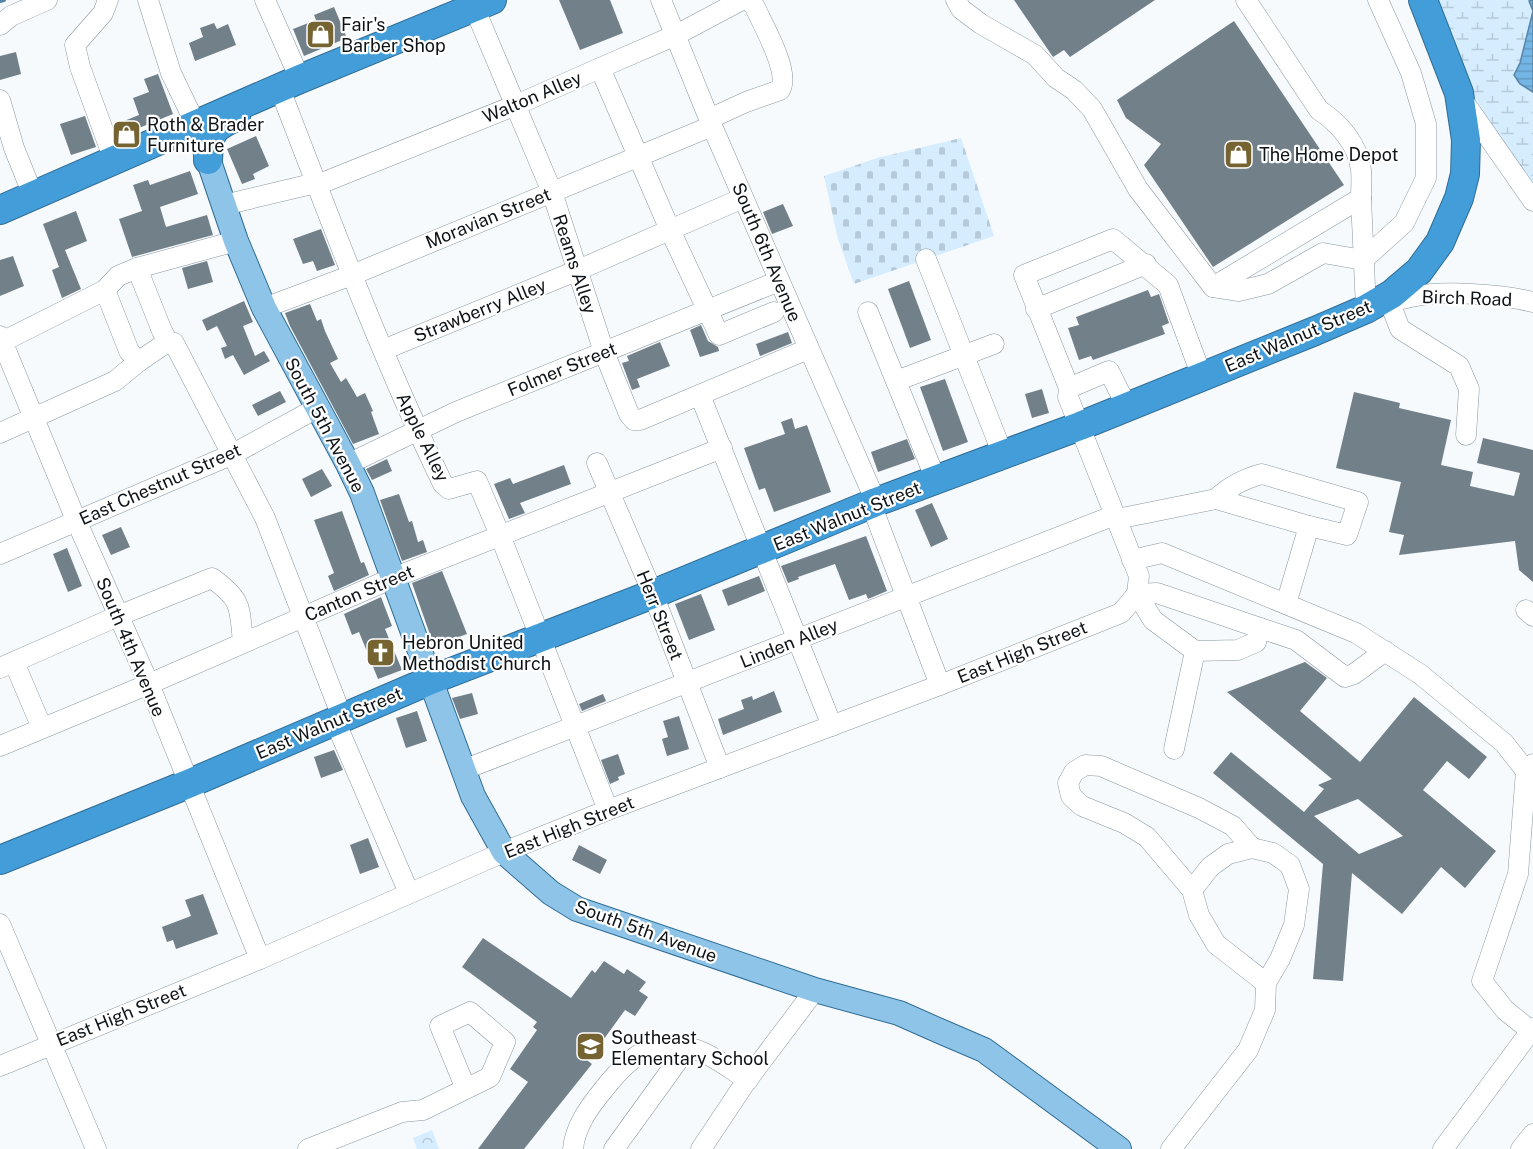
<svg xmlns="http://www.w3.org/2000/svg" width="1533" height="1149" viewBox="0 0 1533 1149" font-family="'Public Sans',sans-serif">
<style>
.wetland{fill:url(#wetland-marsh)}
.cemetery{fill:url(#cemetery-stones)}
.park{fill:url(#park-crowns)}
.water{fill:url(#water-rules);stroke:#5584a6;stroke-width:1.5}
.lines{fill:none;stroke-linecap:round;stroke-linejoin:round}
.stream{stroke:#5584a6;stroke-width:4}
.building{fill:#72808a;fill-rule:evenodd}
.minor-casing{stroke:#8997a2;stroke-width:21}
.major-casing{stroke:#306d95;stroke-width:26}
.highway-casing{stroke:#306d95;stroke-width:30}
.minor{stroke:#fff;stroke-width:20}
.major{stroke:#8ec4e8;stroke-width:24}
.highway{stroke:#429dd9;stroke-width:28}
.labels{text-anchor:middle;dominant-baseline:central;stroke-width:4.5;stroke-linejoin:round;paint-order:stroke}
.poi-label{font-size:18px;fill:#0e1317;stroke:#fff;text-anchor:start}
.street-label{font-size:18px;fill:#0e1317;stroke:#fff}
</style>
<defs>
<pattern id="wetland-marsh" width="20" height="14" patternUnits="userSpaceOnUse" patternTransform="scale(1.5)"><rect width="20" height="14" fill="#d5edff"/><path d="M1 5h8M5 5V1M11 12h8M15 12V8" fill="none" stroke="#b6cada"/></pattern>
<pattern id="cemetery-stones" width="16" height="16" patternUnits="userSpaceOnUse" patternTransform="scale(1.5)"><rect width="16" height="16" fill="#d5edff"/><path d="M2 7V4a2 2 0 0 1 4 0v3zM10 15v-3a2 2 0 0 1 4 0v3z" fill="#b6cada"/></pattern>
<pattern id="park-crowns" width="20" height="18" patternUnits="userSpaceOnUse" patternTransform="scale(1.5)"><rect width="20" height="18" fill="#d5edff"/><path d="M2 6a3 3 0 1 1 6 0M12 15a3 3 0 1 1 6 0" fill="none" stroke="#b6cada"/></pattern>
<pattern id="water-rules" width="6" height="5" patternUnits="userSpaceOnUse" patternTransform="scale(1.5)"><rect width="6" height="5" fill="#73b5e4"/><path d="M0 2.5h6" fill="none" stroke="#629bc3"/></pattern>
</defs>
<rect width="100%" height="100%" fill="#f7fafd"/>
<path class="wetland" d="M1431,0H1533V186L1483,111L1465,81Z"/>
<path class="cemetery" d="M961,138L994,236L854,284L838,239L824,176L877,158Z"/>
<path class="park" d="M432,1130L439,1149H417L413,1138Z"/>
<path class="water" d="M1533,0V92L1520,84L1514,75L1520,63L1533,11L1529,1Z"/>
<g class="lines">
<path class="stream" d="M0,1L4,0"/>
</g>
<g class="building">
<path d="M559,0H610L623,33L580,50Z"/>
<path d="M1014,0H1155L1070,57L1064,50L1053,57Z"/>
<path d="M334,7L347,38L304,56L293,29L316,20L314,15Z"/>
<path d="M1234,21L1344,185L1213,267L1144,165L1161,144L1126,118L1117,100Z"/>
<path d="M214,23L217,29L228,24L236,45L195,61L189,43L203,37L200,28Z"/>
<path d="M16,52L21,74L0,80V56Z"/>
<path d="M158,74L173,114L139,128L140,131L119,140L114,125L139,115L133,98L149,92L144,79Z"/>
<path d="M85,116L96,147L71,155L60,124Z"/>
<path d="M256,136L269,166L253,174L255,179L242,184L227,149Z"/>
<path d="M190,171L198,194L160,207L166,227L207,215L213,235L132,257L119,219L142,211L133,185L148,180L150,185Z"/>
<path d="M783,204L793,226L772,234L763,212Z"/>
<path d="M76,211L87,241L65,250L81,289L62,298L52,270L59,267L43,224Z"/>
<path d="M321,229L335,265L317,271L313,261L303,264L293,239Z"/>
<path d="M13,256L24,286L0,296V260Z"/>
<path d="M207,261L213,282L188,289L182,268Z"/>
<path d="M909,281L931,340L910,348L888,289Z"/>
<path d="M1148,290L1151,297L1159,294L1169,323L1162,326L1165,334L1093,360L1091,356L1079,360L1068,328L1079,325L1076,317Z"/>
<path d="M244,301L253,322L243,326L255,356L264,351L270,361L244,375L233,355L225,359L221,348L227,346L217,326L207,331L202,320Z"/>
<path d="M310,304L317,321L321,319L325,331L338,359L330,363L341,382L346,378L357,397L365,393L373,411L371,412L379,434L353,444L290,326L285,313Z"/>
<path d="M701,325L708,341L718,347L719,351L700,357L690,330Z"/>
<path d="M788,332L792,343L760,356L756,344Z"/>
<path d="M660,342L670,366L637,379L640,387L632,390L622,363L629,361L627,356Z"/>
<path d="M945,379L968,442L943,451L920,387Z"/>
<path d="M1042,389L1049,413L1032,418L1025,394Z"/>
<path d="M280,391L286,402L258,416L252,405Z"/>
<path d="M1354,392L1400,403L1399,408L1451,420L1441,465L1473,472L1470,486L1514,496L1520,473L1477,463L1483,438L1533,450V582L1519,570L1515,541L1399,555L1404,535L1389,532L1401,482L1336,468Z"/>
<path d="M792,418L795,429L807,425L831,492L774,512L765,488L759,490L744,448L785,434L781,422Z"/>
<path d="M907,439L915,459L878,472L871,452Z"/>
<path d="M387,459L392,471L372,480L366,469Z"/>
<path d="M564,465L571,484L520,503L525,513L509,519L494,484L510,478L513,484Z"/>
<path d="M322,469L332,486L311,497L302,479Z"/>
<path d="M399,494L409,522L412,521L418,542L423,540L427,552L402,561L380,500Z"/>
<path d="M932,503L948,539L931,547L915,510Z"/>
<path d="M342,511L361,563L364,562L369,575L334,591L328,576L334,573L314,520Z"/>
<path d="M121,527L130,547L111,555L102,535Z"/>
<path d="M866,536L887,591L868,599L866,594L849,600L835,564L798,577L799,579L788,583L781,566Z"/>
<path d="M67,548L82,586L68,592L53,554Z"/>
<path d="M442,571L467,634L434,646L412,583Z"/>
<path d="M759,576L765,591L728,606L722,590Z"/>
<path d="M701,594L715,630L689,640L675,604Z"/>
<path d="M381,597L392,626L385,629L402,670L378,679L359,632L352,635L344,614Z"/>
<path d="M1305,662L1327,678L1300,711L1360,762L1414,697L1487,757L1469,779L1447,761L1423,790L1496,851L1465,888L1441,867L1402,914L1352,873L1343,981L1313,979L1323,864L1213,773L1231,752L1304,812L1324,789L1318,785L1332,779L1227,692ZM1358,799L1374,812L1403,836L1359,854L1314,816Z"/>
<path d="M774,691L782,712L723,735L718,719L744,709L741,700L752,696L753,700Z"/>
<path d="M472,693L478,714L460,719L452,698Z"/>
<path d="M603,694L606,701L582,711L579,704Z"/>
<path d="M417,711L427,741L406,748L396,718Z"/>
<path d="M679,716L689,749L667,756L662,739L668,737L663,721Z"/>
<path d="M334,750L343,770L321,778L314,757Z"/>
<path d="M618,754L625,774L618,777L619,780L610,784L601,760Z"/>
<path d="M368,838L379,867L360,874L350,845Z"/>
<path d="M579,845L607,860L600,874L572,860Z"/>
<path d="M203,894L218,934L176,949L173,940L167,942L162,927L191,916L185,900Z"/>
<path d="M483,938L571,998L592,970L595,973L604,961L624,974L627,969L646,982L639,991L648,997L635,1016L625,1010L588,1061L592,1064L524,1149H478L528,1082L510,1069L537,1030L533,1027L537,1022L462,967Z"/>
</g>
<g class="lines">
<defs>
<g id="minor">
<path d="M108,0L103,13L75,45L80,67L114,160"/>
<path d="M148,0L171,73L196,125"/>
<path d="M265,0L300,79"/>
<path d="M661,0L712,126L876,502"/>
<path d="M956,0L961,9L981,24L1035,55L1056,78L1074,90L1092,109L1138,189L1213,287L1361,198C1361,189 1362,179 1361,170C1358,144 1339,123 1319,110L1246,0"/>
<path d="M474,7L552,192L604,352L629,414L634,420H640L808,349"/>
<path d="M0,25L11,16L47,0"/>
<path d="M600,68L670,230L719,335L774,312"/>
<path d="M283,97C333,227 382,358 443,484L449,489L477,481L500,535L608,810"/>
<path d="M0,100L14,148L33,195"/>
<path d="M1464,102L1533,201"/>
<path d="M709,119L746,102L780,90C791,72 763,26 755,7L749,0"/>
<path d="M317,185L516,105L600,68L676,35L742,0"/>
<path d="M1361,198L1366,309C1381,305 1396,300 1411,297C1443,290 1501,294 1533,302"/>
<path d="M224,205L316,183"/>
<path d="M926,259L1003,455"/>
<path d="M137,268L162,331L168,342"/>
<path d="M1213,287L1239,291L1268,284L1323,253L1363,260L1404,223L1426,178V124L1411,73L1378,0"/>
<path d="M105,290L129,351L138,362L163,345L174,343L265,518L342,717"/>
<path d="M1390,303L1400,329L1459,366L1469,389L1466,435"/>
<path d="M264,308L352,275L712,126"/>
<path d="M1036,309L1146,264"/>
<path d="M868,312L936,480"/>
<path d="M0,336L76,520L149,684L260,959"/>
<path d="M0,343L105,290L118,276L137,268L236,241"/>
<path d="M383,350L576,271L743,198"/>
<path d="M896,381L994,344"/>
<path d="M1069,388L1024,275L1113,239L1168,285L1202,377"/>
<path d="M700,395L832,726"/>
<path d="M1127,407L1109,371L1069,388L1068,397L1139,576L1137,594"/>
<path d="M0,433L115,381L138,362"/>
<path d="M597,463L653,594L720,768"/>
<path d="M348,464L456,412L779,281"/>
<path d="M1216,499C1230,486 1243,479 1262,474L1358,502L1347,535L1309,526"/>
<path d="M871,504L940,685"/>
<path d="M1117,519L1216,499L1309,526L1286,604"/>
<path d="M0,554L233,454L317,408"/>
<path d="M1132,560L1162,553L1356,633L1420,674L1504,743L1526,771"/>
<path d="M1137,594L1153,620L1195,651L1238,650L1256,642L1260,628L1296,640L1345,677L1354,674L1385,651"/>
<path d="M1137,594L1157,593L1260,628"/>
<path d="M1526,610L1533,616"/>
<path d="M14,662L42,728"/>
<path d="M0,668L118,616L212,578C243,601 239,606 243,642"/>
<path d="M335,721L409,893"/>
<path d="M0,746L149,684L393,578L722,448"/>
<path d="M1174,749L1195,651"/>
<path d="M463,770L1115,515"/>
<path d="M1252,848L1233,826L1199,808L1101,766L1085,765L1074,772L1068,783L1071,796L1082,806L1124,823L1147,837L1192,890L1199,915L1216,944L1266,983"/>
<path d="M0,924L96,1149"/>
<path d="M1531,1031L1505,1010L1482,981L1518,874L1526,771L1533,764"/>
<path d="M0,1066L260,959L504,852L608,810L940,685L1121,613L1137,594"/>
<path d="M308,1149L402,1112L423,1110L490,1077L505,1042L470,1012L440,1026L466,1089"/>
<path d="M573,1149C575,1126 590,1106 604,1089C629,1057 654,1035 697,1050C713,1055 733,1071 748,1080"/>
<path d="M614,1149L687,1048"/>
<path d="M701,1149L745,1083L815,990"/>
<path d="M1171,1149L1248,1050L1265,1010L1266,983L1280,959L1294,925L1299,889L1290,865L1273,853L1252,848L1228,854L1210,867L1192,890"/>
<path d="M1443,1149L1533,1028"/>
<path d="M1521,1149L1533,1134"/>
</g>
<path id="major" d="M202,141L236,241L264,308L348,464L362,493L473,796L504,852L551,893L577,909L815,990L899,1013L942,1032L984,1050L1119,1149"/>
<g id="highway">
<path d="M208,160C209,133 211,128 236,117"/>
<path d="M0,210L300,79L492,0"/>
<path d="M0,860L188,784L431,680L653,594L876,502L1080,426L1315,331L1366,309L1392,294L1419,271L1440,242L1459,198L1465,174L1466,140L1459,93L1423,0"/>
</g>
</defs>
<use href="#minor" class="minor-casing"/>
<use href="#major" class="major-casing"/>
<use href="#highway" class="highway-casing"/>
<use href="#minor" class="minor"/>
<use href="#major" class="major"/>
<use href="#highway" class="highway"/>
</g>
<defs>
<symbol id="shop-square" viewBox="-11 -11 22 22"><rect x="-9" y="-9" width="18" height="18" rx="4" fill="#756432" stroke="#fff"/><path d="M-5-2.5h2.3a2.7 3.5 0 0 1 5.4 0H5L5.5 6h-11ZM-1.5-2.5h3a1.5 2.3 0 0 0-3 0Z" fill="#fff"/></symbol>
<symbol id="church-square" viewBox="-11 -11 22 22"><rect x="-9" y="-9" width="18" height="18" rx="4" fill="#756432" stroke="#fff"/><path d="M-1.2-6h2.4v3.5h3.3v2.4h-3.3V6h-2.4V-.1h-3.3v-2.4h3.3Z" fill="#fff"/></symbol>
<symbol id="school-square" viewBox="-11 -11 22 22"><rect x="-9" y="-9" width="18" height="18" rx="4" fill="#756432" stroke="#fff"/><path d="M0-5L7-2L0 1L-7-2ZM-4 1L0 2.5L4 1V4Q0 6-4 4Z" fill="#fff"/></symbol>
</defs>
<g fill-rule="evenodd">
<use href="#shop-square" x="304" y="18" width="33" height="33"/>
<use href="#shop-square" x="110" y="118" width="33" height="33"/>
<use href="#shop-square" x="1222" y="138" width="33" height="33"/>
<use href="#church-square" x="364" y="636" width="33" height="33"/>
<use href="#school-square" x="574" y="1030" width="33" height="33"/>
</g>
<g class="labels">
<g class="poi-label">
<text x="341" y="24">Fair's<tspan x="341" dy="21">Barber Shop</tspan></text>
<text x="147" y="124">Roth &amp; Brader<tspan x="147" dy="21">Furniture</tspan></text>
<text x="1259" y="154">The Home Depot</text>
<text x="402" y="642">Hebron United<tspan x="402" dy="21">Methodist Church</tspan></text>
<text x="611" y="1037">Southeast<tspan x="611" dy="21">Elementary School</tspan></text>
</g>
<g class="street-label">
<text transform="translate(532 97) rotate(-23)">Walton Alley</text>
<text transform="translate(488 218) rotate(-22)">Moravian Street</text>
<text transform="translate(767 252) rotate(67)">South 6th Avenue</text>
<text transform="translate(575 264) rotate(72)">Reams Alley</text>
<text transform="translate(1467 298) rotate(2)">Birch Road</text>
<text transform="translate(480 310) rotate(-22)">Strawberry Alley</text>
<text transform="translate(1298 336) rotate(-23)">East Walnut Street</text>
<text transform="translate(562 369) rotate(-22)">Folmer Street</text>
<text transform="translate(325 425) rotate(62)">South 5th Avenue</text>
<text transform="translate(423 437) rotate(64)">Apple Alley</text>
<text transform="translate(160 484) rotate(-24)">East Chestnut Street</text>
<text transform="translate(847 516) rotate(-22)">East Walnut Street</text>
<text transform="translate(359 593) rotate(-23)">Canton Street</text>
<text transform="translate(660 615) rotate(68)">Herr Street</text>
<text transform="translate(789 643) rotate(-22)">Linden Alley</text>
<text transform="translate(131 647) rotate(67)">South 4th Avenue</text>
<text transform="translate(1022 652) rotate(-22)">East High Street</text>
<text transform="translate(329 723) rotate(-23)">East Walnut Street</text>
<text transform="translate(569 827) rotate(-22)">East High Street</text>
<text transform="translate(646 931) rotate(20)">South 5th Avenue</text>
<text transform="translate(121 1015) rotate(-22)">East High Street</text>
</g>
</g>
</svg>
